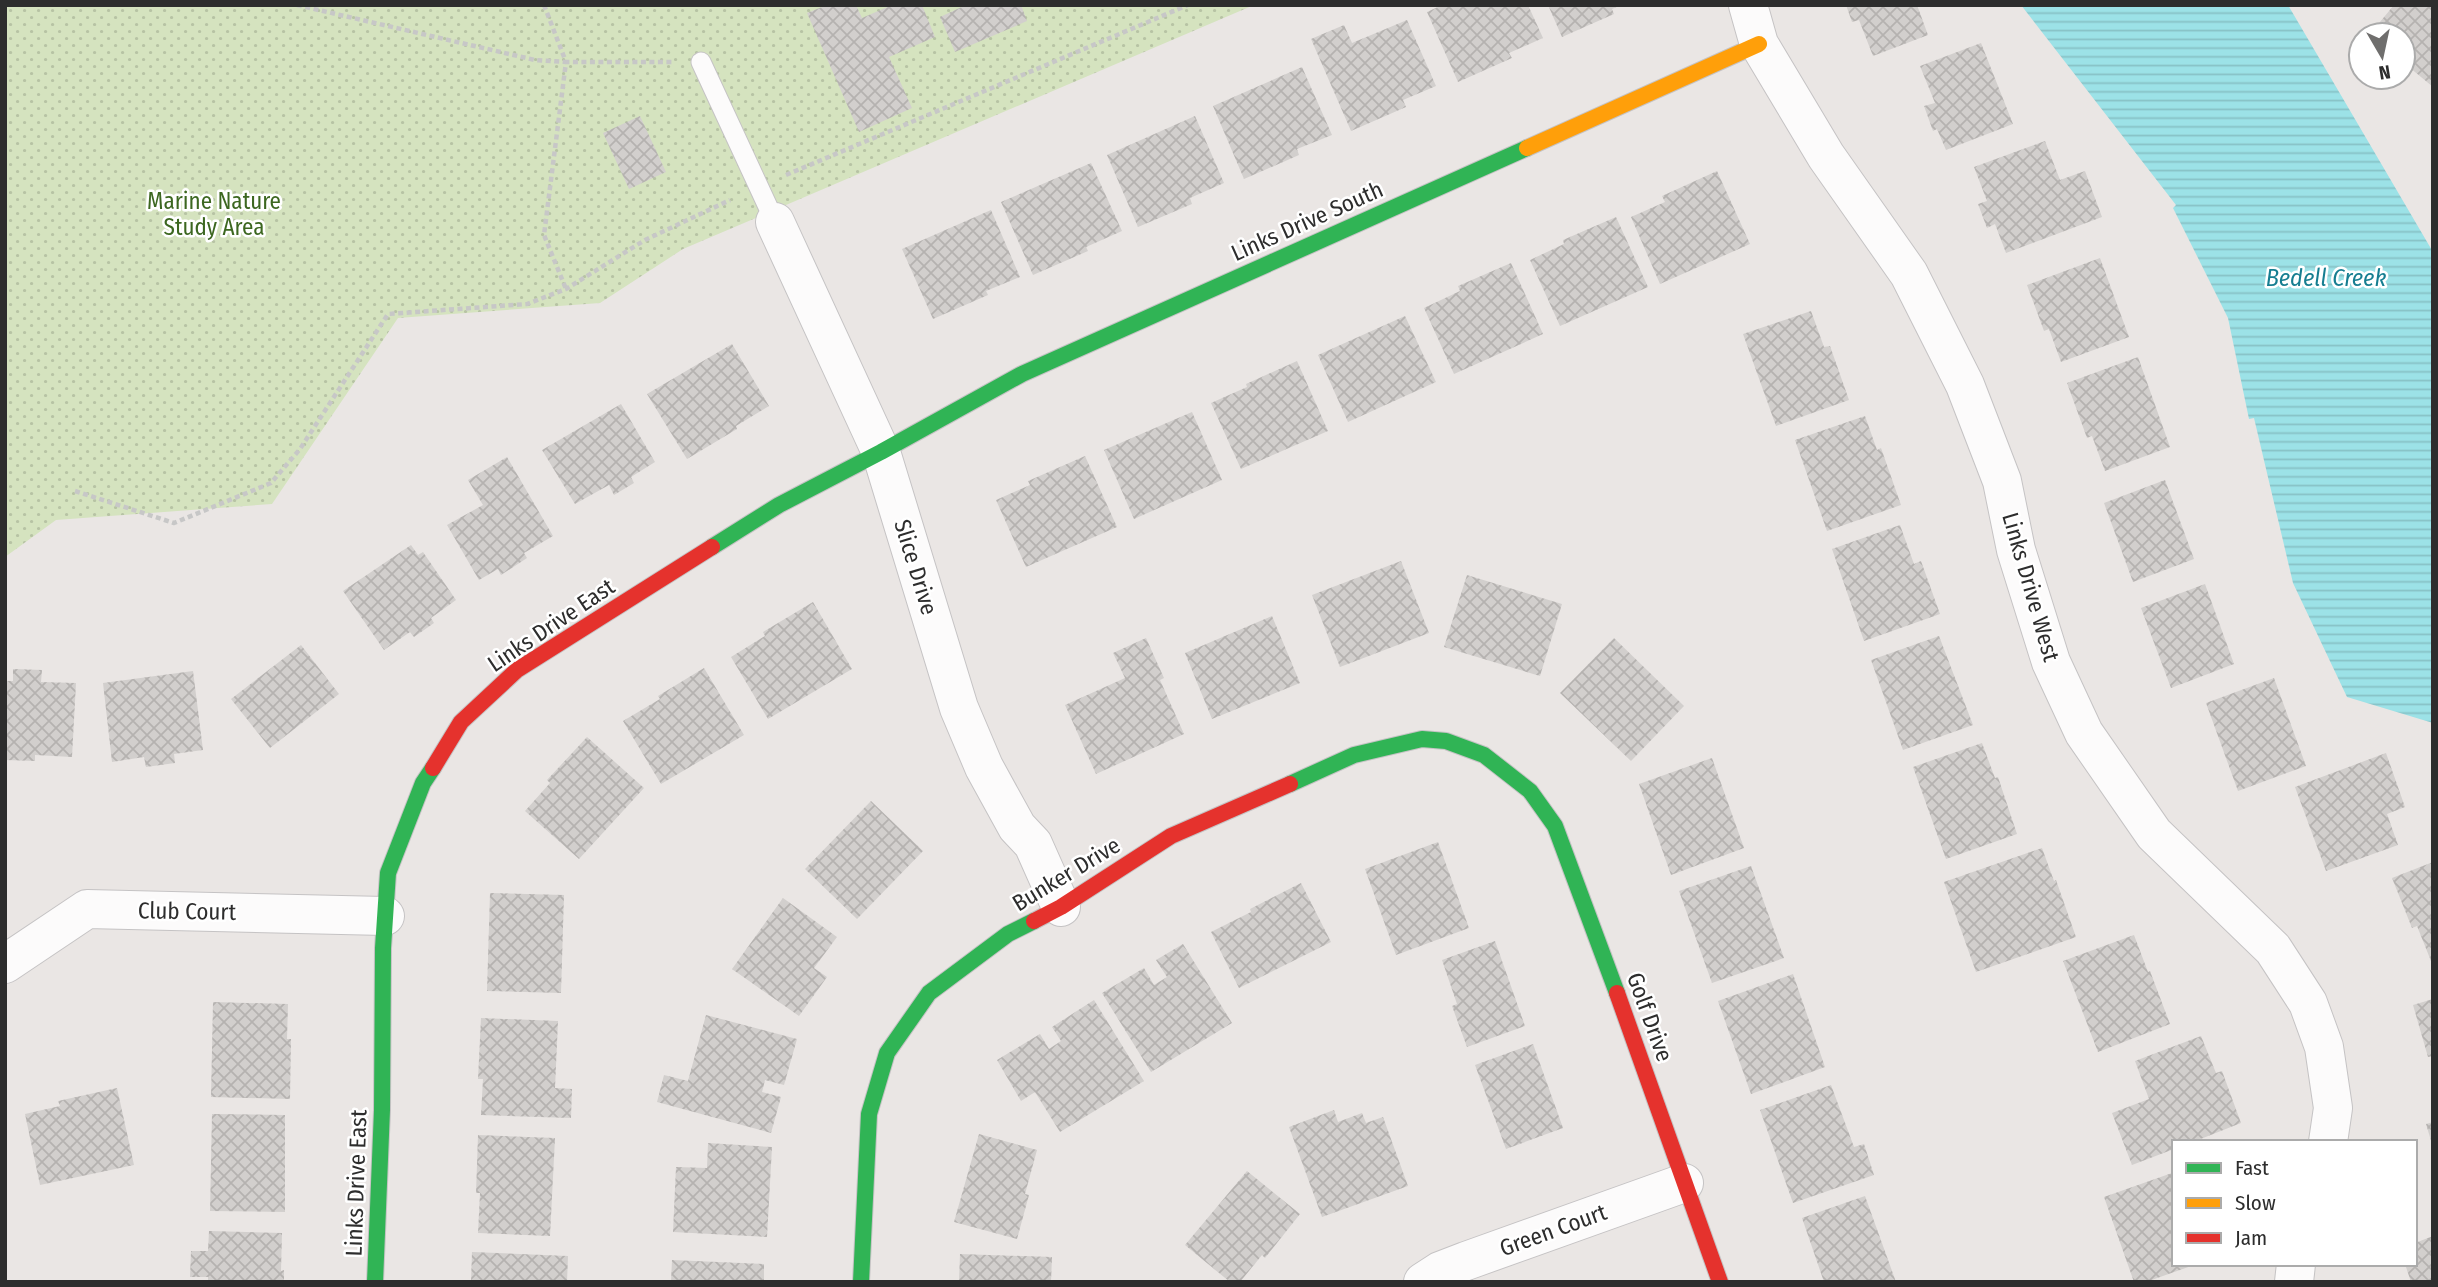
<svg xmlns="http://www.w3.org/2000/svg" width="2438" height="1287" viewBox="0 0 2438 1287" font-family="'Fira Sans Condensed',sans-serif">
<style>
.park{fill:url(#park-dots)}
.water{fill:url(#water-rules)}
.building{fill:url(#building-cross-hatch)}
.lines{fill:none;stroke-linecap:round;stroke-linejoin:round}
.lane-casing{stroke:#c5c3c4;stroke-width:21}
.street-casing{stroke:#c5c3c4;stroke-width:40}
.fast-casing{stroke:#c5c3c4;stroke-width:18}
.slow-casing{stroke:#c5c3c4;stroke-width:18}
.jam-casing{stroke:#c5c3c4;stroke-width:18}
.path{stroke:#c7c7c7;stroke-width:4.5;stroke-dasharray:5 3.5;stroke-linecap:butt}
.lane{stroke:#fcfbfb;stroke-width:19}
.street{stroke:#fcfbfb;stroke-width:38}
.fast{stroke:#30b455;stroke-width:16}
.slow{stroke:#ff9f0a;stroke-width:16}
.jam{stroke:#e5322d;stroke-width:16}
.labels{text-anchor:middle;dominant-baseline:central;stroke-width:5;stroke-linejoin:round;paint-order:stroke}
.park-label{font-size:23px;fill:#3c6720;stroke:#fff}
.street-label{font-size:23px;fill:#2d2d2d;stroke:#fff}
.water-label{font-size:24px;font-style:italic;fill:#167e91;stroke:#fff}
</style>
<defs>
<pattern id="park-dots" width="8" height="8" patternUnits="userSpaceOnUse" patternTransform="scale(1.75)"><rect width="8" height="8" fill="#d5e3bf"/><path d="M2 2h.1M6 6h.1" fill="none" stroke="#b7c3a4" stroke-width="1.8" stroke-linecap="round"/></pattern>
<pattern id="water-rules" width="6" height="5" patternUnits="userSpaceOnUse" patternTransform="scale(1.75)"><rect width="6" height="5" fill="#9ce2e7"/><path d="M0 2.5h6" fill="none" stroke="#87c2c6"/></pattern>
<pattern id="building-cross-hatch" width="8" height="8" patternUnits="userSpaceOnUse" patternTransform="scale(1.75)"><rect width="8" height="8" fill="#d2cfcd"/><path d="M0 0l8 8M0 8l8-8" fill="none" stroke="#b5b2b0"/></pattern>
</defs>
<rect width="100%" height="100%" fill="#eae6e4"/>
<path class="park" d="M5,5H1254L683,249L600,303L398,318L272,504L56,520L5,557Z"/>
<path class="water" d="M2021,5H2288L2433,252V723L2347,697L2293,583L2254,418L2249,419L2228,318L2173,208L2176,205Z"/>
<g class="building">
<path d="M827,5H856L862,18L892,5H922L935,37L889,57L912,108L859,132L807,13Z"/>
<path d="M966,5H1021L1027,21L955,52L940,17Z"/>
<path d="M1442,5H1528L1543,38L1509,53L1512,58L1458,82L1427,12Z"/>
<path d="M1548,5H1621L1612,9L1614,14L1562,37Z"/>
<path d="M1846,5H1917L1928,35L1873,56L1859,20L1852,22Z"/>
<path d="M2394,5H2433V87L2403,62V35L2370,34Z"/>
<path d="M1407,20L1436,86L1403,100L1406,107L1351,131L1311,39L1344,25L1352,43Z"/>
<path d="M1981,43L2013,124L1946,150L1937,129L1933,131L1924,106L1935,103L1920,66Z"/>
<path d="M1302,67L1332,135L1297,149L1299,155L1244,179L1213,106Z"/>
<path d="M640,116L666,172L629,189L603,133Z"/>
<path d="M1195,116L1224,183L1190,198L1192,204L1138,227L1107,155Z"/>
<path d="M2045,141L2060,180L2085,171L2102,217L2006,253L1995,224L1987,228L1978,204L1987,201L1974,167Z"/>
<path d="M1091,163L1122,231L1086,247L1088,251L1033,275L1001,202Z"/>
<path d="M1717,171L1750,244L1660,284L1631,217L1665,202L1662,196Z"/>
<path d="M991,210L1020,277L986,291L988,295L933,319L902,249Z"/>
<path d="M1616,217L1648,287L1560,326L1530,260L1564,244L1563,240Z"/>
<path d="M2100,258L2129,337L2061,362L2049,329L2044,331L2027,285Z"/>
<path d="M1511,263L1543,334L1454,374L1424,308L1460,291L1458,286Z"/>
<path d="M1811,311L1824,347L1830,346L1849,400L1776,426L1743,334Z"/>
<path d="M1405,316L1436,382L1348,422L1318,355Z"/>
<path d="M732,344L769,406L736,426L737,429L687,459L647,394Z"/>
<path d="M2138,357L2170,447L2105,471L2092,436L2087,438L2067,383Z"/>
<path d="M1297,361L1328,431L1241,469L1211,403L1247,387L1246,384Z"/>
<path d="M621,404L655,462L631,477L634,483L614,495L609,485L575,504L542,450Z"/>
<path d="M1192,412L1222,480L1134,519L1104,450Z"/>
<path d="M1865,416L1877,450L1881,448L1901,505L1827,531L1795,440Z"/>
<path d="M1085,456L1117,527L1026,567L996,500L1030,485L1028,481Z"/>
<path d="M507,457L553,536L524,553L527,558L501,575L498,569L479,580L447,525L483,505L468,480Z"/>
<path d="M2165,480L2194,559L2133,582L2104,503Z"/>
<path d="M1900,525L1914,564L1921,561L1940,614L1864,641L1832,549Z"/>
<path d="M411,545L418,555L423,552L456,600L431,618L434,623L414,637L410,632L384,650L343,591Z"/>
<path d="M1401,561L1429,633L1340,667L1312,595Z"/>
<path d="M1467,575L1562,604L1540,676L1444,647Z"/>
<path d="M2205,584L2234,664L2171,688L2141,608Z"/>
<path d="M813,602L852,669L768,719L731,657L765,636L763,632Z"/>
<path d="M1272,616L1300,683L1212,719L1185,653Z"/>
<path d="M1939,636L1973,725L1903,750L1871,660Z"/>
<path d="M1146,638L1164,678L1160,680L1184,734L1096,774L1065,705L1125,678L1113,653Z"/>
<path d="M1614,638L1684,706L1631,761L1560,693Z"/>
<path d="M301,645L339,694L270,748L231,699Z"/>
<path d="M704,668L744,735L661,784L623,721L660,699L658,696Z"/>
<path d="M13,669L42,670L41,682L76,683L72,757L35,755V761L5,760V681H13Z"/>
<path d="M193,671L203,750L174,754L175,763L146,767L144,757L112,762L103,683Z"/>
<path d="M2274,678L2306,766L2238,791L2206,703Z"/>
<path d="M587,737L644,788L579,859L525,811L550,783L547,780Z"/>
<path d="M1982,743L1995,778L1998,777L2017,834L1946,859L1913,767Z"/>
<path d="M2386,753L2405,807L2387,814L2398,845L2326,871L2295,787Z"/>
<path d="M1712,758L1744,848L1671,875L1639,784Z"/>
<path d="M871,801L923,851L857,919L805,869Z"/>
<path d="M1438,842L1469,928L1396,955L1365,869Z"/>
<path d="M2042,848L2054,881L2056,880L2076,937L1976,972L1944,882Z"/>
<path d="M2433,862V966L2417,926L2412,928L2392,878Z"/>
<path d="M1751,866L1784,958L1712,983L1679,891Z"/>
<path d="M1301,883L1331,942L1239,988L1211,932L1251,912L1250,909Z"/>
<path d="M490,893L564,895L561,993L487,991Z"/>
<path d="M783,898L837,937L814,968L827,977L799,1016L732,969Z"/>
<path d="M2134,935L2148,972L2150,971L2170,1024L2098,1052L2063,961Z"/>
<path d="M1495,941L1525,1026L1467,1047L1452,1006L1457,1004L1442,960Z"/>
<path d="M1183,944L1232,1023L1151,1072L1102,993L1144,968L1154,985L1167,977L1156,960Z"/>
<path d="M1793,974L1825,1067L1751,1094L1718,1001Z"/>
<path d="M2433,999V1056L2428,1057L2413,1005Z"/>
<path d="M1094,1000L1144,1081L1060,1132L1035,1092L1021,1101L997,1060L1040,1034L1049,1049L1061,1041L1052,1027Z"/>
<path d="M213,1002L288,1004L287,1039H291L290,1099L211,1097Z"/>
<path d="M706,1015L797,1039L784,1085L765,1080L762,1092L781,1097L771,1133L657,1102L664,1075L688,1081Z"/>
<path d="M481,1018L558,1021L555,1088L572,1089L571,1118L481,1115L483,1079H478Z"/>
<path d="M2201,1036L2216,1073L2222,1071L2241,1123L2193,1142H2174V1149L2132,1165L2112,1113L2149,1099L2135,1061Z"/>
<path d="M1533,1044L1563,1128L1506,1149L1475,1065Z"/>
<path d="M1831,1085L1854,1147L1864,1144L1874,1175L1793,1203L1760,1110Z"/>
<path d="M117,1088L134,1165L40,1185L25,1114L60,1106L58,1101Z"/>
<path d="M1334,1110L1338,1122L1362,1113L1366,1123L1383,1117L1408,1186L1322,1217L1289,1127Z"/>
<path d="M212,1114L285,1115V1212L210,1211Z"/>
<path d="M2433,1122V1143L2432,1144L2426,1124Z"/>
<path d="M979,1134L1037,1150L1025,1194L1029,1195L1017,1239L954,1222Z"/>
<path d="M478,1135L555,1138L550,1236L478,1233L480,1193H476Z"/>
<path d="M708,1143L772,1147L767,1237L673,1232L676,1167L707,1168Z"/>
<path d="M1247,1171L1300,1214L1265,1258L1262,1255L1240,1282H1230L1185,1245Z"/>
<path d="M2172,1173L2174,1178V1264L2194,1265L2146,1282H2134L2104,1197Z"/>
<path d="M1865,1196L1896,1282H1824L1802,1218Z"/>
<path d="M209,1231L282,1233L281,1271L284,1270V1282H208V1277H190L191,1251H208Z"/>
<path d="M2433,1236V1282H2411L2405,1264H2415V1243Z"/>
<path d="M472,1252L568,1256L567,1282H471Z"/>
<path d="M960,1254L1052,1257L1051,1282H959Z"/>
<path d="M672,1260L764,1264V1282H671Z"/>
</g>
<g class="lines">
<defs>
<path id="lane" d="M701,62L775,222"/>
<g id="street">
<path d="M1748,5L1759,44L1826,156L1909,274L1965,385L2002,481L2016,550L2051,662L2084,733L2154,834L2273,949L2308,1003L2324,1047L2333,1108L2328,1142"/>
<path d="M775,222L881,452L959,708L984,767L1017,827L1033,844L1061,907"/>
<path d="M5,964L87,909L385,916"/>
<path d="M1423,1282L1440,1271L1466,1261L1684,1183"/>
<path d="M2294,1282L2296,1264"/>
</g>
<g id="fast">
<path d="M712,547L779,505L881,452L1022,374L1527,148"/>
<path d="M1290,784L1354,755L1422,739L1446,741L1484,755L1530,791L1555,826L1617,993"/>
<path d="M375,1282L382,1110L383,948L388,873L423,783L433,768"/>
<path d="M861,1282L869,1114L887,1053L929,993L1008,934L1034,921"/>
</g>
<path id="slow" d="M1527,148L1759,44"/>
<g id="jam">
<path d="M433,768L461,722L517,670L712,547"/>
<path d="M1034,921L1061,907L1171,836L1290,784"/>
<path d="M1617,993L1720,1282"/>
</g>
</defs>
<use href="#lane" class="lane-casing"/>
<use href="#street" class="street-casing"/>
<use href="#fast" class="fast-casing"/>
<use href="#slow" class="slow-casing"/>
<use href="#jam" class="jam-casing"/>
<g class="path">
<path d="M297,5L535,60L566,62L544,235L566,289"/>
<path d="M544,5L566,62H672"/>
<path d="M786,175L1188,5"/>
<path d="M75,491L174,523L271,483L300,449L388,314L527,304L566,289L645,240L730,200"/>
</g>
<use href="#lane" class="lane"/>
<use href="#street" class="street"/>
<use href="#fast" class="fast"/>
<use href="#slow" class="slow"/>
<use href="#jam" class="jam"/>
</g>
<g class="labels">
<g class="park-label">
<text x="214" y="201">Marine Nature<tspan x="214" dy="26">Study Area</tspan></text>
</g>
<g class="street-label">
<text transform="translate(1307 221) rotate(-24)">Links Drive South</text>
<text transform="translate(916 567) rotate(73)">Slice Drive</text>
<text transform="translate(2031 587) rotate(74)">Links Drive West</text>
<text transform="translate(551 625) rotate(-34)">Links Drive East</text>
<text transform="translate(1066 874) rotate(-31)">Bunker Drive</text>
<text transform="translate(187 911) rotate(1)">Club Court</text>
<text transform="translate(1650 1017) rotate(70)">Golf Drive</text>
<text transform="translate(356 1183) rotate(-88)">Links Drive East</text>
<text transform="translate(1553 1230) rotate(-20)">Green Court</text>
</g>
<g class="water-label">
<text x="2326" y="278">Bedell Creek</text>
</g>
</g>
<rect width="2438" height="1287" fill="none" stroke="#2d2d2d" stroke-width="14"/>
<rect x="2172" y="1140" width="245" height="126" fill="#ffffff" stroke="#ababab" stroke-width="2"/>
<rect x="2186" y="1163" width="35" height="10" fill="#30b455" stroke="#ababab" stroke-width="2"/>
<text x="2235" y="1175" font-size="21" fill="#2d2d2d">Fast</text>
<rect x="2186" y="1198" width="35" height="10" fill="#ff9f0a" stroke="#ababab" stroke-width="2"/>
<text x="2235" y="1210" font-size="21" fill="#2d2d2d">Slow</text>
<rect x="2186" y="1233" width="35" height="10" fill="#e5322d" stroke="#ababab" stroke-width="2"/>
<text x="2235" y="1245" font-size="21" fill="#2d2d2d">Jam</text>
<g transform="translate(2382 56) rotate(171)"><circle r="33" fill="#ffffff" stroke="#ababab" stroke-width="2"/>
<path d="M0-5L12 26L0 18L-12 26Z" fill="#6f6e6d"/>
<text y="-10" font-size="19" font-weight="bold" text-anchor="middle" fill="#2d2d2d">N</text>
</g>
</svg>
